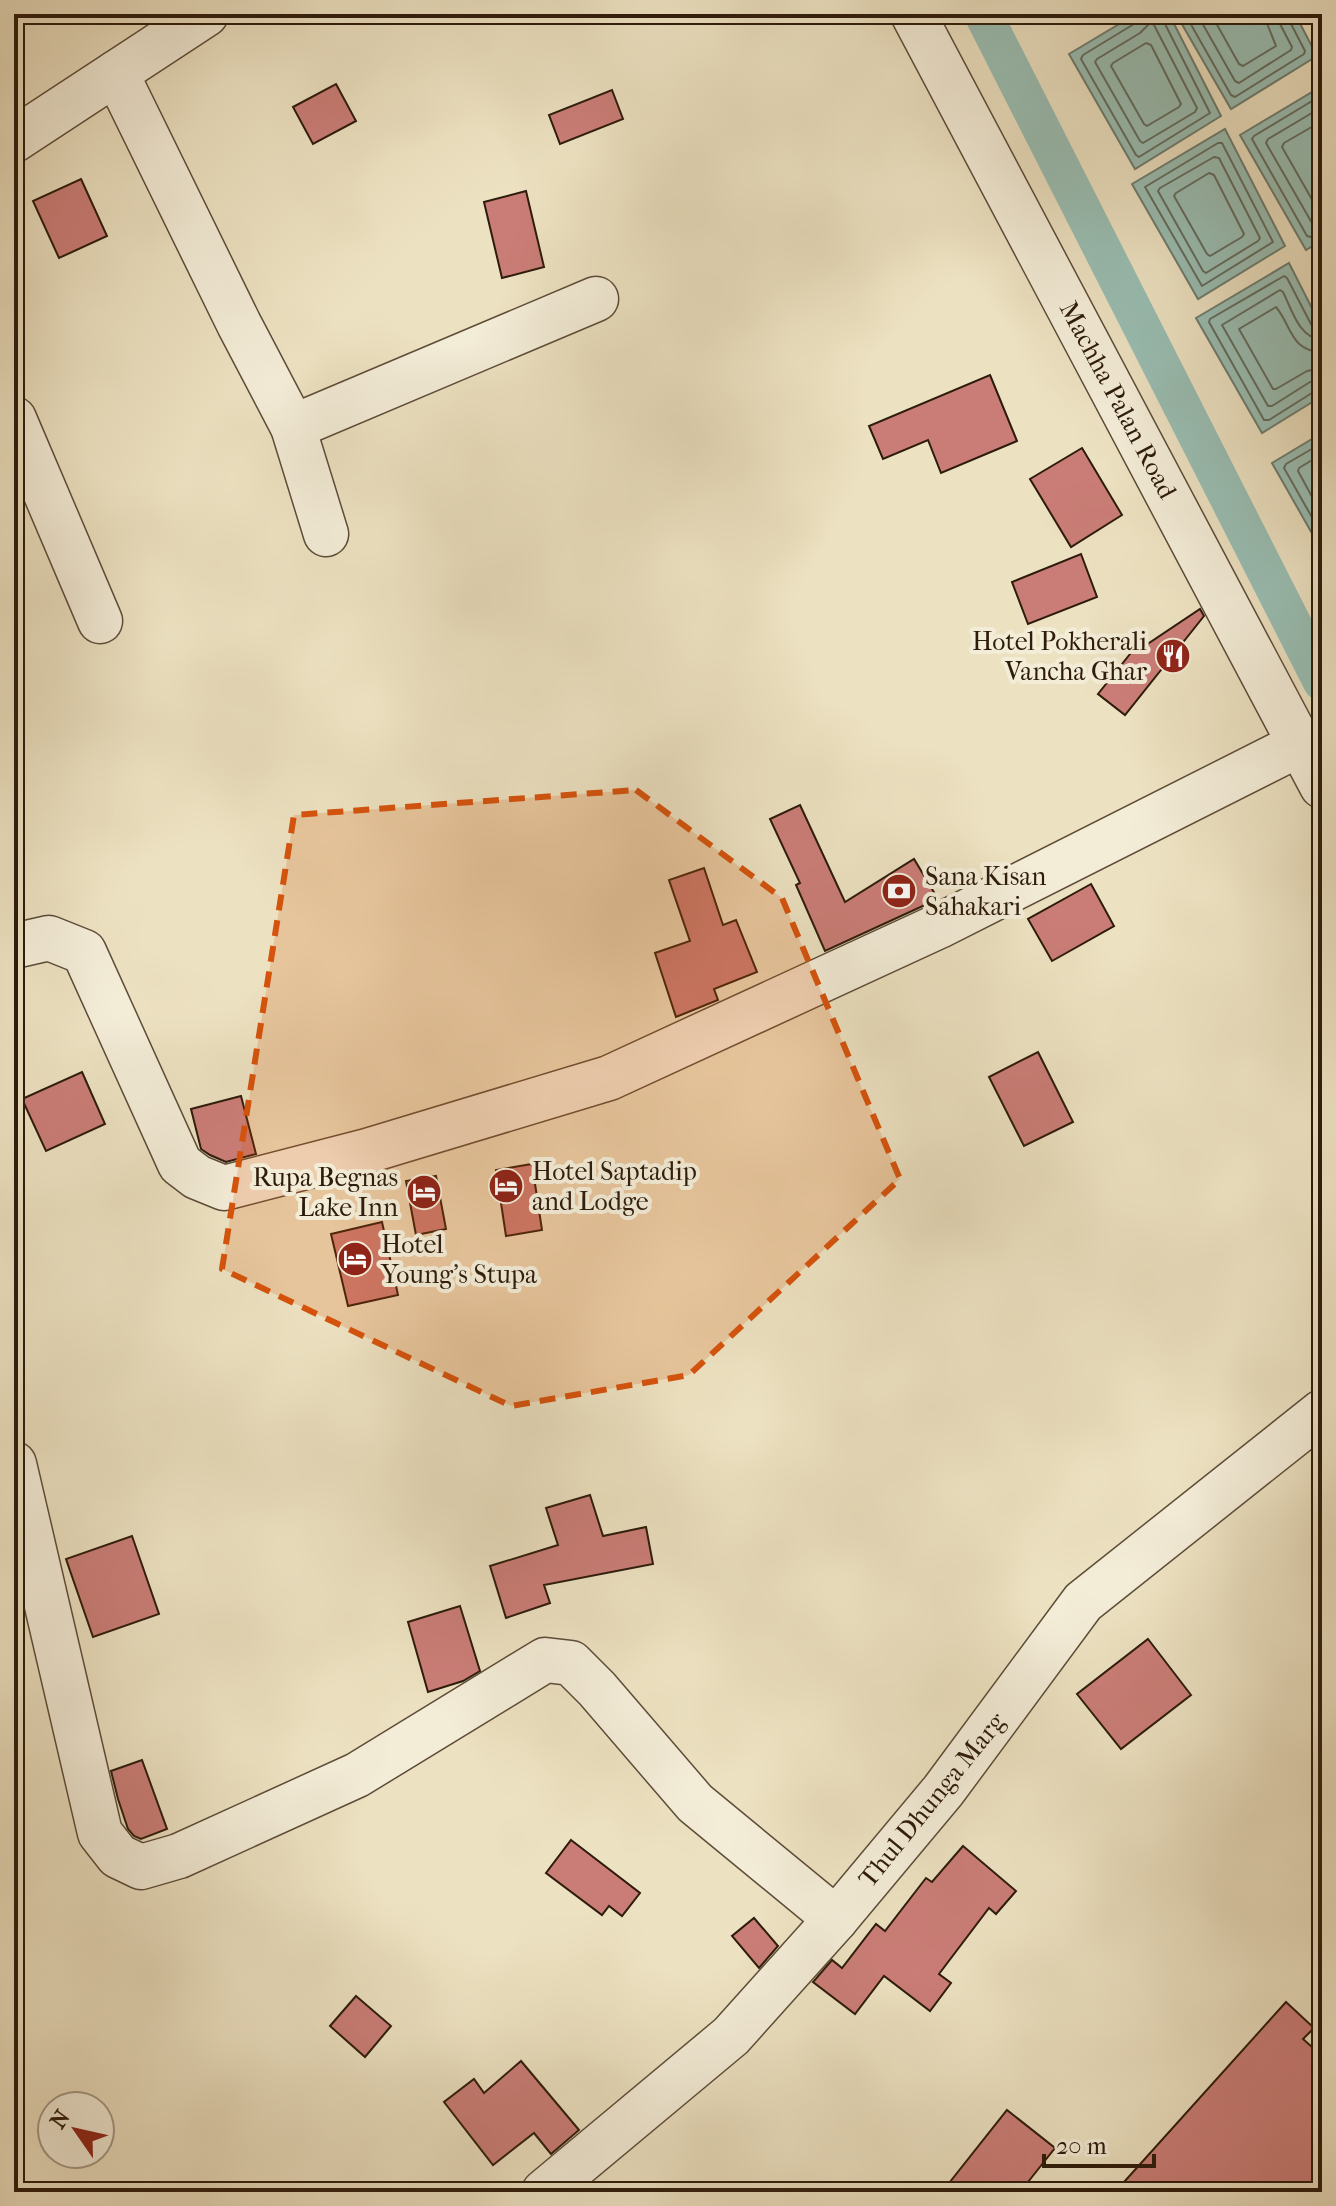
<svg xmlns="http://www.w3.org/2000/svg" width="1336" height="2206" viewBox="0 0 1336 2206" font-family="'IM FELL French Canon',serif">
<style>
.water{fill:#99beb3;stroke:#6e7d70;stroke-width:2}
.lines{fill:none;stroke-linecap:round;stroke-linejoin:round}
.shore{stroke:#636c5f;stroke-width:2}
.canal{stroke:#99beb3;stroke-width:38}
.building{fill:#ca7d77;stroke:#2d1b0b;stroke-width:2}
.minor-casing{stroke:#5d4c38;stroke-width:47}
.minor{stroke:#f3ecd7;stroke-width:44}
.marked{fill:#d5530c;fill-opacity:0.2;stroke:#d5530c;stroke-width:6;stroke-dasharray:16 10;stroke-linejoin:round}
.labels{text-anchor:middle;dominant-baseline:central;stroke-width:8;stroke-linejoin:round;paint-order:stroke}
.street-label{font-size:26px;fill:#2d1b0b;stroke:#f3ecd7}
.poi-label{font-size:26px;fill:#2d1b0b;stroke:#f3ecd7;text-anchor:start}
</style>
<rect width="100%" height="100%" fill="#ece1c1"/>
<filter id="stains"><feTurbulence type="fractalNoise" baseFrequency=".0025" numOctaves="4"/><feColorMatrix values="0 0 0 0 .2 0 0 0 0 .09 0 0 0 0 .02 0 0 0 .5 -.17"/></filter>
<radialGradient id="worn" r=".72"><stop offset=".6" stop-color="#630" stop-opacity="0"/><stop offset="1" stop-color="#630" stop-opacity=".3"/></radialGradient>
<g class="water">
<path d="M1136,14H1169L1221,116L1135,169L1069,54Z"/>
<path d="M1176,14H1295L1317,56L1231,109Z"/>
<path d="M1322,86V240L1306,250L1240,135Z"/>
<path d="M1225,129L1285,246L1198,299L1132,184Z"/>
<path d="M1289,263L1322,328V396L1262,433L1196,318Z"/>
<path d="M1322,433V551L1272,463Z"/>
</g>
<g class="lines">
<g class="shore">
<path d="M1139,14L1138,20L1134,24L1083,55L1081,59L1136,155L1139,157L1210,113L1163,20L1162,14"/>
<path d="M1185,14L1231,95L1235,97L1304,54L1305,51L1289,20V14"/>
<path d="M1197,14L1235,81L1239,83L1291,50L1292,47L1280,24L1278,14"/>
<path d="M1211,14L1239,64L1243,66L1276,46L1268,26L1266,14"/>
<path d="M1151,22L1154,25L1197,108L1195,112L1143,143L1140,141L1095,62L1097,59L1140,33Z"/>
<path d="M1146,43L1151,45L1181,104L1179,107L1147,126L1144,124L1111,66L1113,63Z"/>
<path d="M1322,95L1254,136L1252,139L1307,236L1311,237L1322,234"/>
<path d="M1322,107L1268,139L1266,143L1312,223L1322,224"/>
<path d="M1322,121L1284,143L1282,147L1318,210L1322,212"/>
<path d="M1222,143L1273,242L1202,286L1145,187L1218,143Z"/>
<path d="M1214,157L1219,158L1260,238L1258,241L1206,273L1203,271L1158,191L1160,188Z"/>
<path d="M1209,173L1214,175L1244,234L1242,237L1210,256L1207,254L1174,196L1176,193Z"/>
<path d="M1322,330L1316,329L1312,326L1287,278L1284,276L1210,319L1209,322L1264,420H1269L1315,391L1322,390"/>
<path d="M1322,340C1299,338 1292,310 1283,292L1280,290L1222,325L1268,406H1272L1310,382L1322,380"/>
<path d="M1322,352C1290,351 1292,326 1276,307L1239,329L1273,389H1276L1307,371L1322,368"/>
<path d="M1322,443L1286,464L1284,468L1322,535"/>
<path d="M1322,454L1299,468L1298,471L1322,515"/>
</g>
<path class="canal" d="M983,14L1322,682"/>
</g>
<g class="building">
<path d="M336,84L356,121L313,144L293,107Z"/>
<path d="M612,90L623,119L560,144L549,115Z"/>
<path d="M81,179L107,236L59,258L33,201Z"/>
<path d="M526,191L544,267L502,278L484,202Z"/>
<path d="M990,375L1017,441L941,473L928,440L883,459L869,426Z"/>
<path d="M1082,448L1122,515L1071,547L1030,479Z"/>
<path d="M1081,554L1097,597L1028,624L1012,582Z"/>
<path d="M1200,609L1204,616L1125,715L1098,694L1134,649L1137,651Z"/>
<path d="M800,805L845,902L914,859L938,899L825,951L796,885L800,883L770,819Z"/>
<path d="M704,868L723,925L736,920L757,972L714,989L718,1000L676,1017L655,953L690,941L669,880Z"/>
<path d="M1091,884L1114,926L1052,961L1028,919Z"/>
<path d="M1038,1052L1073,1122L1024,1146L989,1077Z"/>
<path d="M82,1072L105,1124L46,1151L22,1099Z"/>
<path d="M241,1096L256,1154L226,1162L210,1155L201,1149L191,1109Z"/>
<path d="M532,1164L542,1230L506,1236L496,1170Z"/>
<path d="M436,1176L446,1229L416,1235L406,1181Z"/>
<path d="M382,1222L398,1295L348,1306L331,1234Z"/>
<path d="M590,1495L603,1536L646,1527L653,1564L544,1585L550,1603L506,1618L490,1566L558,1545L546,1508Z"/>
<path d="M132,1536L159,1614L93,1637L66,1559Z"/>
<path d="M460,1606L480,1671L463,1681L428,1692L408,1622Z"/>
<path d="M1148,1639L1191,1695L1121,1749L1077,1694Z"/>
<path d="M142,1760L167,1829L141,1839L134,1836L128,1829L118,1799L111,1771Z"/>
<path d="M571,1840L640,1893L622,1916L609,1906L602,1915L546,1873Z"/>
<path d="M963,1846L1016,1891L996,1914L989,1908L939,1974L951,1983L930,2011L884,1976L855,2014L813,1982L832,1960L842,1968L876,1924L885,1931L926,1878L932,1882Z"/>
<path d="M754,1918L778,1946L759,1968L732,1936Z"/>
<path d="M356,1996L391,2026L365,2057L330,2026Z"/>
<path d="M1286,2002L1314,2028L1303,2039L1322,2056V2192H1115Z"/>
<path d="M521,2061L579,2130L551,2154L534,2133L493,2165L444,2102L474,2079L484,2093Z"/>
<path d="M1007,2110L1055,2148L1020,2192H942Z"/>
</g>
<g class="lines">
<defs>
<g id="minor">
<path d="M913,14L1322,786"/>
<path d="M116,73L239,324L293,427L326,534"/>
<path d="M14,140L206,14"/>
<path d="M14,419L100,621"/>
<path d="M293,427L596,299"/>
<path d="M14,946L49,938L84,952L180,1164L197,1177L224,1188L367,1151L609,1078L939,926L1300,744"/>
<path d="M14,1464L100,1833L118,1856L141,1867L179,1856L357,1775L545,1660L571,1663L597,1689L695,1803L836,1919"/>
<path d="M544,2192L731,2036L836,1919L943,1791L1083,1602L1322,1412"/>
</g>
</defs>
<use href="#minor" class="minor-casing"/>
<use href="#minor" class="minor"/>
</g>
<path class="marked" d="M636,790L782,898L900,1179L689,1375L511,1406L222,1269L294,815Z"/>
<defs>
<symbol id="restaurant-disc" viewBox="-11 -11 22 22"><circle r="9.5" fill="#8f2418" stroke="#f3ecd7"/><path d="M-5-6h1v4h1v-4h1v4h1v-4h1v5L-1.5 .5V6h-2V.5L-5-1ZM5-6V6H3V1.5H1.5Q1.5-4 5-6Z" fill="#fff"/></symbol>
<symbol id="bank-disc" viewBox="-11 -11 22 22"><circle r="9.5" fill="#8f2418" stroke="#f3ecd7"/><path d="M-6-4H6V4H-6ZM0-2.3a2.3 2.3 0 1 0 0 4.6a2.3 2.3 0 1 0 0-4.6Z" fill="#fff"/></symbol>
<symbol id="hotel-disc" viewBox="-11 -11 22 22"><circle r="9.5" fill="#8f2418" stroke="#f3ecd7"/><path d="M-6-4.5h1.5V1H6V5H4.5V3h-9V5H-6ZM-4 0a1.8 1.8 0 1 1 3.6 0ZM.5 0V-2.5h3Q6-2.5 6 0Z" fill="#fff"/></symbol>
</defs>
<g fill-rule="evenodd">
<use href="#restaurant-disc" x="1153" y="636" width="40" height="40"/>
<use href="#bank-disc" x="879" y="871" width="40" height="40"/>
<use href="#hotel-disc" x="486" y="1166" width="40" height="40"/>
<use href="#hotel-disc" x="404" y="1172" width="40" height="40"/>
<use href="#hotel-disc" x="335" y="1239" width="40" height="40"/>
</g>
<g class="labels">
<g class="street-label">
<text transform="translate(1118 400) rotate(62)">Machha Palan Road</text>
<text transform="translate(932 1800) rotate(-51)">Thul Dhunga Marg</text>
</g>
<g class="poi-label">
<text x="1147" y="641" text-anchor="end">Hotel Pokherali<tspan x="1147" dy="30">Vancha Ghar</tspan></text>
<text x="925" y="876">Sana Kisan<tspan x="925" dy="30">Sahakari</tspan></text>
<text x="532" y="1171">Hotel Saptadip<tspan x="532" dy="30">and Lodge</tspan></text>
<text x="398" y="1177" text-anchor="end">Rupa Begnas<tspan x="398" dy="30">Lake Inn</tspan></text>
<text x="381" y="1244">Hotel<tspan x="381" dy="30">Young's Stupa</tspan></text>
</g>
</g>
<rect width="1336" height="2206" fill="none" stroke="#ece1c1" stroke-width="48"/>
<rect x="16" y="16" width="1304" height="2174" fill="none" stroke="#2d1b0b" stroke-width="4"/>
<rect x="24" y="24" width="1288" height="2158" fill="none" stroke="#2d1b0b" stroke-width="2"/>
<g transform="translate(76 2130) rotate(304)"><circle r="38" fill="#f3ecd7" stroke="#a49885" stroke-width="2"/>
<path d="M0-6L14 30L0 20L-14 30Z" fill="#8f2418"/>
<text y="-12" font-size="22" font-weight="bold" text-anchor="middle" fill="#2d1b0b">N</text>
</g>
<path d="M1044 2154v12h110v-12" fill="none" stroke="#2d1b0b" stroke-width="4"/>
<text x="1056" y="2154" font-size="24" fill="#2d1b0b" stroke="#f3ecd7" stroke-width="6" paint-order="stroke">20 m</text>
<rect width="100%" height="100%" filter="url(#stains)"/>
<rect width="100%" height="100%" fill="url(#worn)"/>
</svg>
